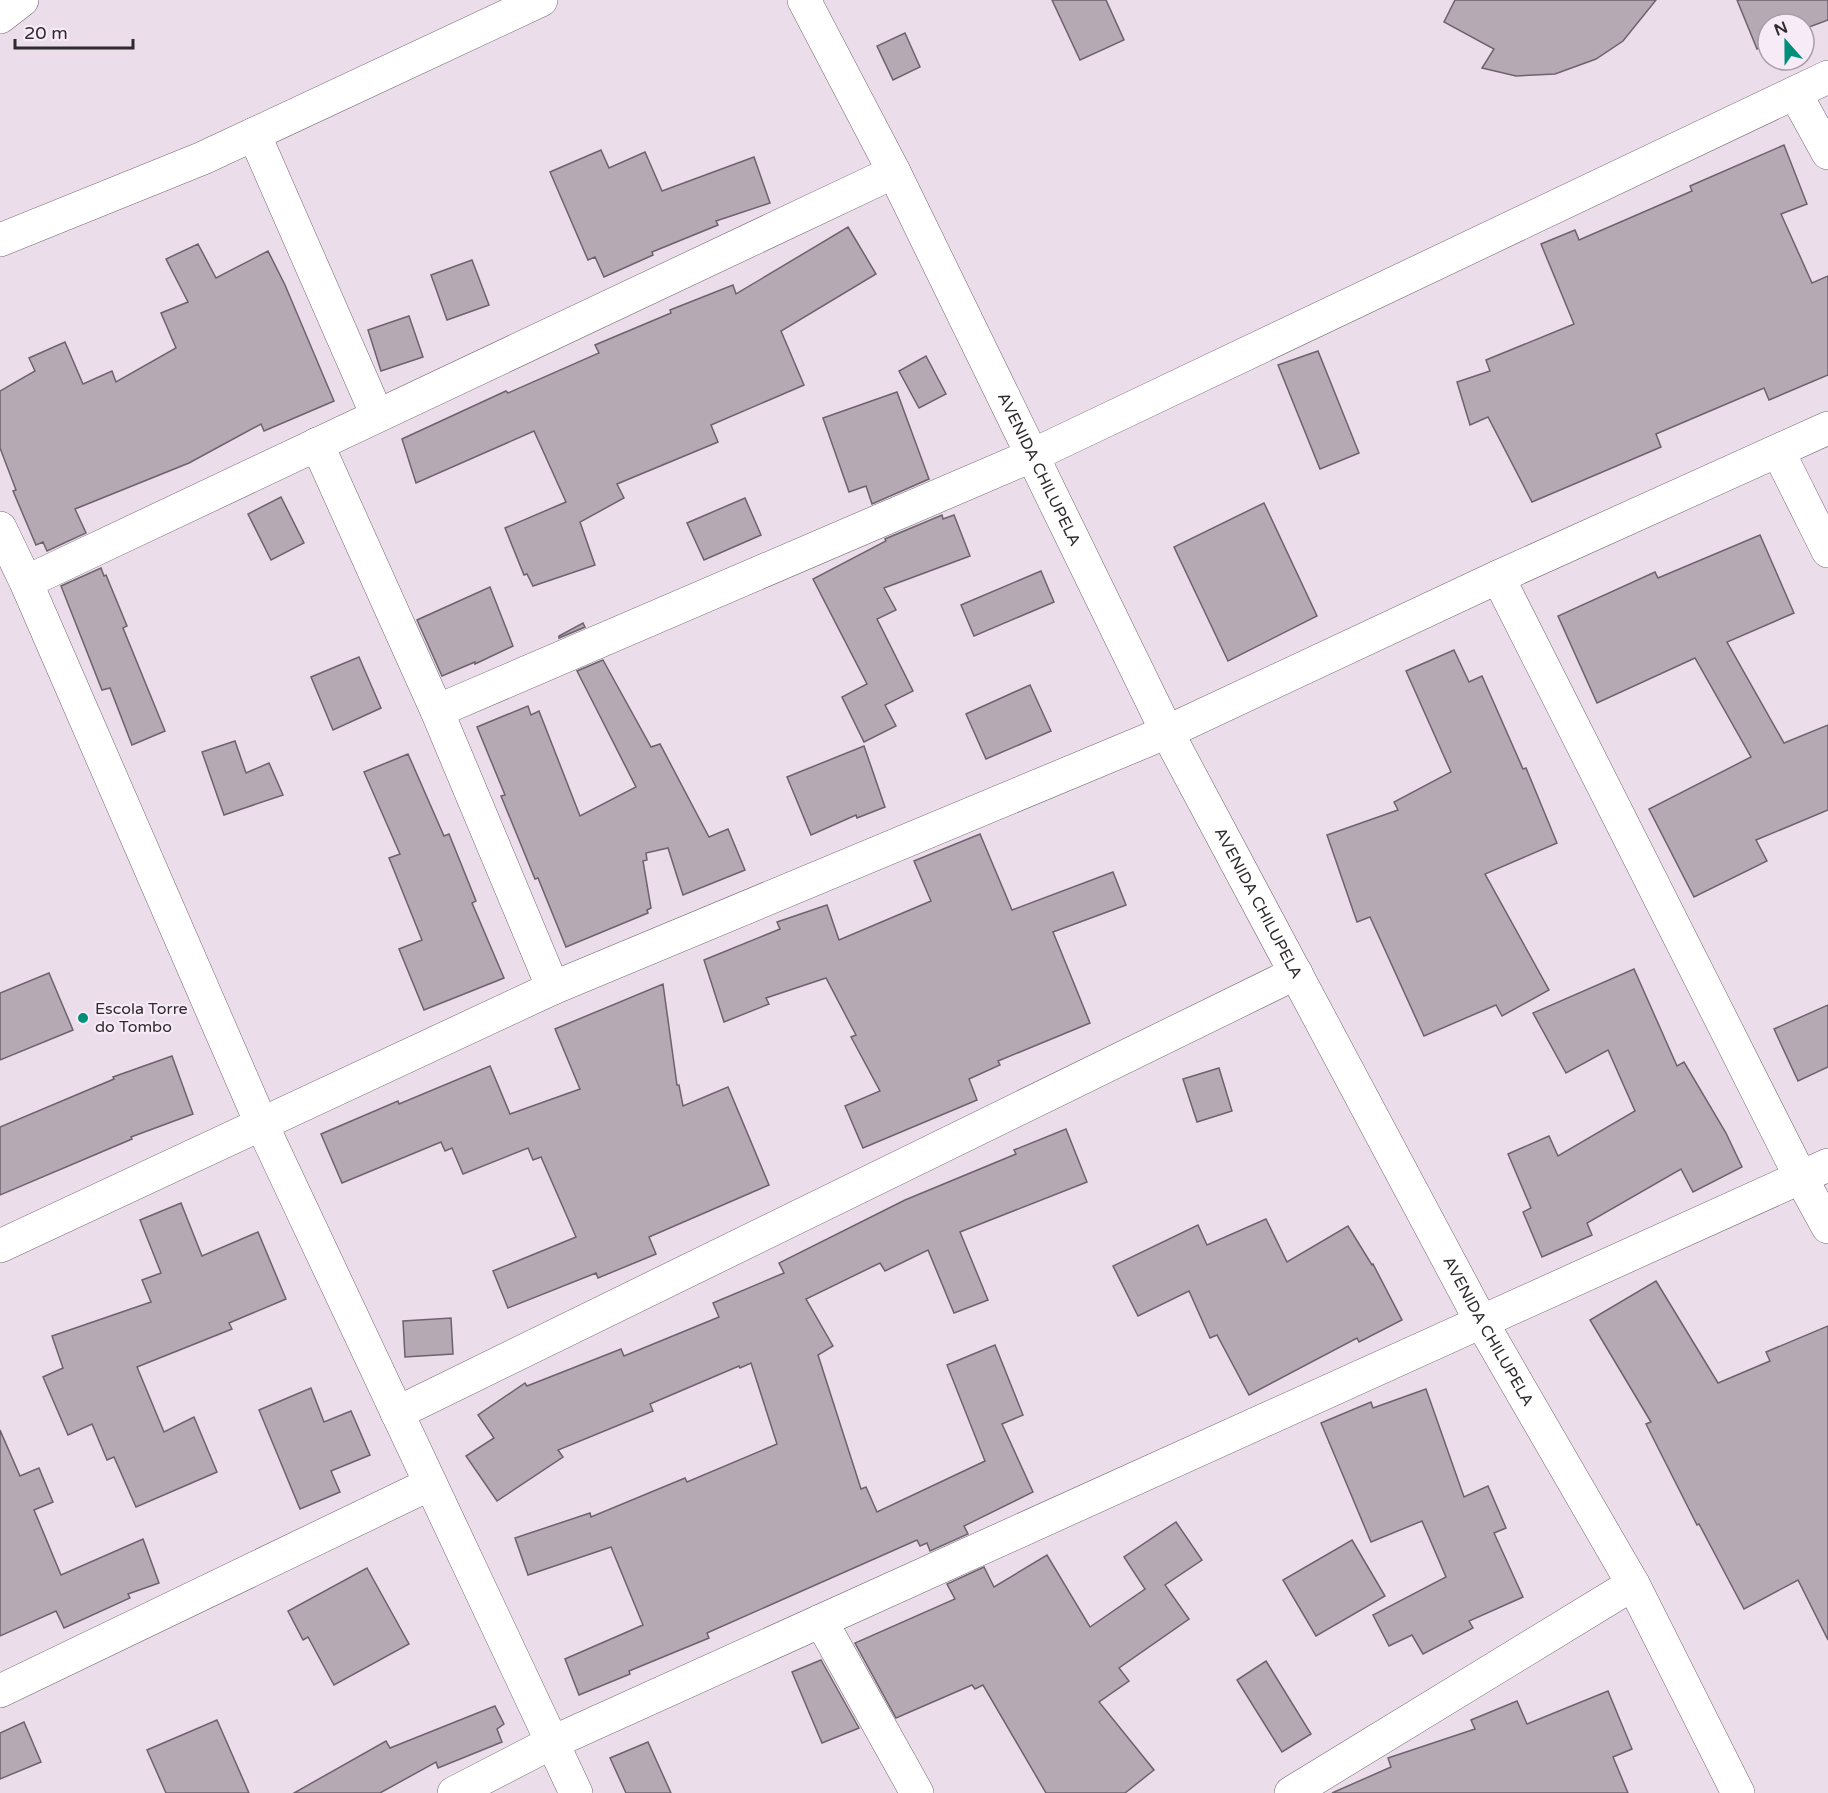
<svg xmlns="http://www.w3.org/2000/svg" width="1828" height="1793" viewBox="0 0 1828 1793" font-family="'Varela Round',sans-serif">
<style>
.building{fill:#b5a9b4;stroke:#6d626d;stroke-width:1.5}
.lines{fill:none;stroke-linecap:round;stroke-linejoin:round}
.minor-casing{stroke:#736872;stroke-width:34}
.minor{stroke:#fff;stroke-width:33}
.poi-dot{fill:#008f7a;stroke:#f8ebf8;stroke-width:2}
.labels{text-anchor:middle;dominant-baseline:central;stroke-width:4.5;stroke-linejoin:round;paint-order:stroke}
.street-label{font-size:16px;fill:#2e2a2e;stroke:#f8ebf8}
.poi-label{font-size:16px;fill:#2e2a2e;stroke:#f8ebf8;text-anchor:start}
</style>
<rect width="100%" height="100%" fill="#ebdeea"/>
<g class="building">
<path d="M1052,0H1106L1124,40L1080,60Z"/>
<path d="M1455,0H1656L1623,41L1596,59L1555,74L1516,76L1482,68L1494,49L1444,22Z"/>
<path d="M1737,0H1828V20L1804,29V24H1768V44L1757,49Z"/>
<path d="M905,33L920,67L893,80L877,46Z"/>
<path d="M1784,145L1807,204L1781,214L1812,283L1828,276V375L1769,400L1764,388L1656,434L1661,447L1532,502L1488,417L1470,425L1457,382L1490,371L1486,360L1574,324L1541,244L1575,230L1579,240L1692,191L1690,186Z"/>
<path d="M601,150L609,168L645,152L662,191L754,157L770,203L716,221L718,225L652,252L653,255L604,277L595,257L588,260L550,172Z"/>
<path d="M848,227L876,274L781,331L804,385L711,425L718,442L617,484L624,498L580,522L595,565L533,586L527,574L524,575L505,528L566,502L534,431L416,483L402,439L506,391L508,393L599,353L595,345L671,313L670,310L733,285L736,294Z"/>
<path d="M198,244L216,278L268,251L285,285L334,401L264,431L261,424L189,463L75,509L86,533L47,551L43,542L36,545L13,491L16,490L0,448V391L35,371L29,358L65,342L83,384L112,371L116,382L176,348L161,313L188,302L166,259Z"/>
<path d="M472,260L489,305L447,320L431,275Z"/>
<path d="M409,316L423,357L381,371L368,330Z"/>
<path d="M1318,351L1359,453L1320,469L1278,365Z"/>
<path d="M926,356L946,394L919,408L899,371Z"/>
<path d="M897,392L929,479L872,504L866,486L849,492L823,418Z"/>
<path d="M281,497L304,543L271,560L248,514Z"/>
<path d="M745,498L761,535L704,560L687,523Z"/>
<path d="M1264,503L1317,616L1228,661L1174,547Z"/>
<path d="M942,515L943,519L954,515L970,556L884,588L896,610L877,619L913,691L885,705L896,726L864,742L842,697L867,684L813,579L886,541L885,539Z"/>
<path d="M1760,535L1794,613L1727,642L1784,743L1828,725V810L1756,840L1767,861L1694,897L1649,809L1751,757L1695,658L1597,703L1558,616L1655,572L1658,578Z"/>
<path d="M101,568L104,576L106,575L127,626L123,628L165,731L132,745L110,688L102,690L61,586Z"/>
<path d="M1041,571L1054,602L974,636L961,605Z"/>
<path d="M490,587L513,646L475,664V662L442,676L417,620Z"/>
<path d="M583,623L585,627L559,638V636Z"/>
<path d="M1454,650L1469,682L1482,676L1523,769L1526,768L1557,843L1485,874L1549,990L1502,1016L1496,1005L1424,1036L1370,917L1357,922L1327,835L1398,810L1394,802L1451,772L1406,671Z"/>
<path d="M359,657L381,708L333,730L311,677Z"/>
<path d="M603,660L651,747L660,744L709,837L728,829L745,870L683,895L668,848L646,853L647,860L643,861L651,908L647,910L648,913L566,947L538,878L535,879L501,796L505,795L477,727L528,706L531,715L539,711L580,816L636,787L577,671Z"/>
<path d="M1030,685L1051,731L986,759L966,714Z"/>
<path d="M235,741L246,773L269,763L283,795L224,815L202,752Z"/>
<path d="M864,746L885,807L857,818L856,815L811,835L787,777Z"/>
<path d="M408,754L444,836L449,834L476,901L472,903L504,978L424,1010L399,949L422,940L389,858L400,854L364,772Z"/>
<path d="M980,834L1012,910L1113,872L1126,905L1053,932L1090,1023L998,1061L1000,1065L969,1079L977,1100L863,1148L845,1106L880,1091L851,1037L856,1035L826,978L766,998L769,1004L724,1022L704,960L780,929L777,922L827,905L839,940L931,901L914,861Z"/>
<path d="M1634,969L1677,1066L1684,1062L1726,1133L1742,1167L1693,1192L1681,1169L1587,1223L1592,1235L1542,1257L1523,1212L1531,1208L1508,1154L1549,1136L1558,1156L1635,1111L1608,1050L1566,1073L1533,1013Z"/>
<path d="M49,973L73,1030L0,1060V993Z"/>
<path d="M663,984L677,1085H679L683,1106L728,1087L769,1185L649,1237L656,1254L598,1278L596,1273L508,1308L493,1271L576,1237L541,1157L533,1160L528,1148L463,1174L452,1148L445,1151L441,1142L342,1183L321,1134L398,1101L399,1104L490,1066L510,1114L580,1089L555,1029Z"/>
<path d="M1828,1005V1067L1798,1081L1774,1029Z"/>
<path d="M172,1056L193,1114L131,1137L132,1139L0,1195V1127L114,1079L113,1077Z"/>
<path d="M1219,1068L1232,1111L1197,1122L1183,1079Z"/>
<path d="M1066,1129L1087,1182L960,1232L988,1300L954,1313L928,1250L885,1271L880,1263L806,1299L833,1346L818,1355L861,1489L866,1487L877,1512L985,1461L947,1365L995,1345L1023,1415L1002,1424L1033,1492L964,1526L968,1534L930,1551L927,1543L920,1546L917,1540L707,1633L709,1638L629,1671L630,1674L579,1695L565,1659L643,1625L611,1547L528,1575L515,1538L590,1513L591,1517L685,1478L687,1482L777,1444L751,1363L740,1368L739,1366L650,1404L653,1411L558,1450L563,1457L497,1501L466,1456L494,1438L478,1415L525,1383L527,1386L621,1349L624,1356L719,1317L713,1303L784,1273L779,1263L905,1200L1016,1154L1014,1150Z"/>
<path d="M181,1203L202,1256L258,1232L286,1299L229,1323L232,1329L137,1367L164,1432L194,1417L217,1472L136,1507L114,1457L107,1460L92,1424L68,1435L43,1377L63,1368L52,1336L151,1302L142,1280L161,1273L140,1220Z"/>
<path d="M1266,1219L1287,1262L1348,1226L1372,1265L1373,1264L1402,1320L1359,1342L1357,1338L1249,1395L1217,1335L1210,1338L1189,1291L1138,1316L1113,1266L1198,1225L1207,1245Z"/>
<path d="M1656,1281L1718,1383L1770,1361L1766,1352L1828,1326V1640L1798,1580L1744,1609L1699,1524L1697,1525L1646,1424L1651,1422L1590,1320Z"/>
<path d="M451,1318L453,1354L405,1357L403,1321Z"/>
<path d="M311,1388L324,1422L351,1411L370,1455L331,1471L340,1492L300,1509L259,1410Z"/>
<path d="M1426,1389L1464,1497L1488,1486L1506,1528L1494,1533L1523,1597L1469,1621L1473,1628L1423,1654L1412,1635L1389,1646L1373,1615L1446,1577L1422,1521L1371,1542L1321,1423L1371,1402L1373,1408Z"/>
<path d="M0,1430L20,1476L39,1468L53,1502L34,1510L61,1575L143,1539L159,1583L128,1594L130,1598L64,1628L56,1611L0,1636Z"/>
<path d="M1176,1522L1202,1560L1165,1585L1189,1619L1119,1668L1129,1681L1099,1702L1154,1770L1125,1793H1046L983,1685L975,1689L972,1685L896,1718L855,1643L955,1599L947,1584L984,1567L994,1587L1047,1555L1090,1627L1145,1589L1124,1557Z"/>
<path d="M1352,1540L1385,1596L1316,1636L1283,1580Z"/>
<path d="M367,1568L409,1644L334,1685L308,1637L303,1640L288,1611Z"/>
<path d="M821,1660L859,1728L822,1743L792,1672Z"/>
<path d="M1266,1661L1311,1734L1282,1752L1237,1680Z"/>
<path d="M1608,1691L1632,1749L1613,1757L1628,1793H1332L1391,1767L1388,1758L1475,1729L1471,1720L1517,1701L1527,1724Z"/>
<path d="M495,1706L504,1724L497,1729L502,1742L438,1768L436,1762L380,1793H294L386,1741L390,1748Z"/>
<path d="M217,1720L249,1793H166L147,1750Z"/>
<path d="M24,1722L41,1762L0,1779V1733Z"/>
<path d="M648,1742L671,1793H626L610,1758Z"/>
</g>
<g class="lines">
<defs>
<g id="minor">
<path id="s1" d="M804,0L894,172L1167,732L1482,1323L1633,1584L1738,1793"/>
<path d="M0,17L22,0"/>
<path d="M1795,93L1828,153"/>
<path d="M254,134L377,415"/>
<path d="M0,240L203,158L541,0"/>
<path d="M317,444L437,711L553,988"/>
<path d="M1778,451L1828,551"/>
<path d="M0,528L26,582L261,1123L576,1793"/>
<path d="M1498,577L1801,1178L1828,1227"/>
<path d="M26,582L894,172"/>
<path d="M437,711L1033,455L1828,77"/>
<path d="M0,1246L553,988L1167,732L1498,577L1828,428"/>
<path d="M397,1413L1296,973"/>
<path d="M821,1621L917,1793"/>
<path d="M0,1691L430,1484"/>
<path d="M454,1793L551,1743L1828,1165"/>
<path d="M1291,1793L1633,1584"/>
</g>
</defs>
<use href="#minor" class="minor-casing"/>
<use href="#minor" class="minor"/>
</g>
<circle class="poi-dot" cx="83" cy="1018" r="6"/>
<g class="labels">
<g class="street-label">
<text stroke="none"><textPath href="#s1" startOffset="525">AVENIDA CHILUPELA</textPath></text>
<text stroke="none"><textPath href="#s1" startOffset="1011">AVENIDA CHILUPELA</textPath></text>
<text stroke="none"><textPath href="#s1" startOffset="1497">AVENIDA CHILUPELA</textPath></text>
</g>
<g class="poi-label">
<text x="95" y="1009">Escola Torre<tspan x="95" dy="18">do Tombo</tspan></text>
</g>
</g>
<g transform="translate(1786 42) rotate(339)"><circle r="28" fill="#f8ebf8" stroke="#a79ea7" stroke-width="1.5"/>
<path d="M0-4.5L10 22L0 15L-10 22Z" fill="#008f7a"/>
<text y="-9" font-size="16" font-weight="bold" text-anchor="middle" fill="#2e2a2e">N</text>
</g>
<path d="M15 39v9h118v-9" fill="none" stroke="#2e2a2e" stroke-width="3"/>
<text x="24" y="39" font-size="18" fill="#2e2a2e" stroke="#f8ebf8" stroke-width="4.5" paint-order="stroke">20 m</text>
</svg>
